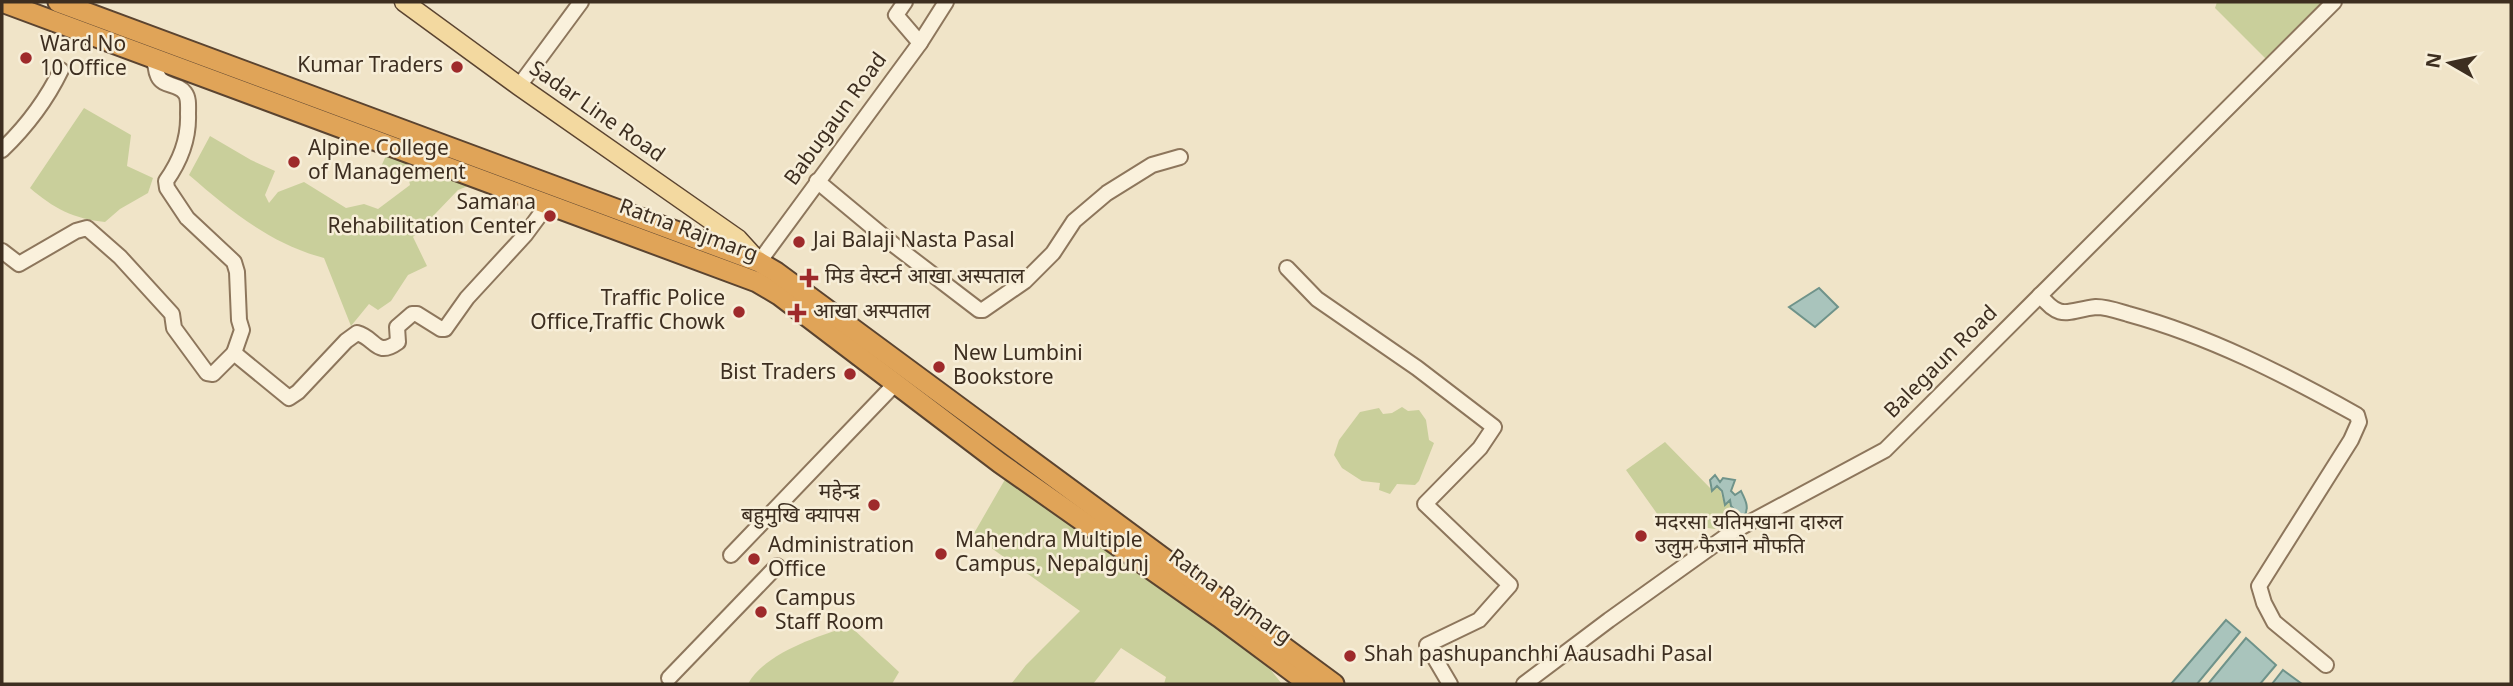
<svg xmlns="http://www.w3.org/2000/svg" width="2513" height="686" viewBox="0 0 2513 686" font-family="Georgia,'Noto Sans Devanagari',serif">
<style>
.green{fill:#c9cf9b}
.water{fill:#a9c4bc;stroke:#6f938a;stroke-width:2}
.lines{fill:none;stroke-linecap:round;stroke-linejoin:round}
.minor-casing{stroke:#8d765c;stroke-width:18}
.major-casing{stroke:#5b4430;stroke-width:21}
.highway-casing{stroke:#5b4430;stroke-width:23}
.minor{stroke:#faf1dc;stroke-width:14}
.major{stroke:#f3d9a0;stroke-width:18}
.highway{stroke:#e0a458;stroke-width:19}
.poi-dot{fill:#9e2a2b;stroke:#f7eed8;stroke-width:2.5}
.labels{text-anchor:middle;dominant-baseline:central;stroke-width:5;stroke-linejoin:round;paint-order:stroke}
.poi-label{font-size:21px;fill:#3d2e20;stroke:#f7eed8;text-anchor:start}
.street-label{font-size:21px;fill:#3d2e20;stroke:#f7eed8}
</style>
<rect width="100%" height="100%" fill="#f0e4c8"/>
<g class="green">
<path d="M2217,2H2319L2323,5L2266,59L2215,8Z"/>
<path d="M84,108L131,135L127,166L153,178L148,193L120,209L105,222C74,219 53,208 30,188Z"/>
<path d="M210,136L251,160L275,171L265,195L269,203L278,192L304,182L346,208L364,204L378,209L410,185L408,176L390,179L379,171L389,149L476,183L458,190L413,237L427,266L408,275L391,301L378,310L369,304L351,326L324,258C270,244 231,211 189,175Z"/>
<path d="M1402,407L1408,411L1419,410L1426,420L1429,440L1434,443L1419,481L1415,485L1397,484L1390,494L1379,490L1380,483L1362,481L1342,468L1334,455L1339,440L1360,412L1379,408L1383,414L1392,413Z"/>
<path d="M1665,442L1712,490L1717,485C1722,491 1721,497 1725,504L1730,499L1731,506L1741,517L1715,529L1678,524L1669,513L1658,515L1626,470Z"/>
<path d="M1007,476L1262,659L1282,684H1164L1166,677L1121,648L1093,684H1011L1026,665L1080,611L973,535Z"/>
<path d="M850,626L899,672L892,684H748C765,653 818,636 850,626Z"/>
</g>
<g class="water">
<path d="M1819,288L1838,307L1815,327L1789,307Z"/>
<path d="M1715,475L1720,482L1723,478L1735,480L1731,491L1735,495L1741,491C1745,499 1750,508 1744,516L1741,517L1731,506L1730,500L1725,505L1722,491L1717,486L1712,491L1710,480Z"/>
<path d="M2226,620L2240,632L2197,684H2171Z"/>
<path d="M2246,638L2276,665L2260,684H2208Z"/>
<path d="M2283,670L2302,684H2272Z"/>
</g>
<g class="lines">
<defs>
<g id="minor">
<path d="M905,2L896,15L920,43"/>
<path d="M151,56C158,66 154,68 158,76C163,87 178,83 185,93C189,98 188,107 188,114C189,139 181,160 166,181L167,188L187,218L234,262L237,272L239,320L242,330L234,353"/>
<path d="M519,86L581,2"/>
<path d="M2,150C27,126 46,101 61,70"/>
<path d="M817,181L894,245L979,310H983L1025,281L1053,253L1074,221L1107,193L1152,165L1180,157"/>
<path d="M2,251L19,264L76,231L87,228L120,257L172,314L174,328L207,373L213,374L234,353L289,398L298,392L346,341L357,333C376,338 376,358 398,342L397,327L412,314H417L441,329H445L467,298L525,235L545,208L540,202"/>
<path d="M759,262L920,43L946,2"/>
<path d="M1287,268L1317,299L1417,368L1494,427L1480,448L1425,504L1510,585L1479,620L1427,645L1450,684"/>
<path d="M2040,295C2061,322 2068,310 2096,307C2107,307 2118,311 2128,314C2209,336 2283,374 2357,415L2359,422L2351,440L2259,586L2264,603L2274,622L2326,665"/>
<path d="M731,555L894,385L889,380"/>
<path d="M669,678L777,566"/>
<path d="M1524,684L1609,620L1732,532L1885,450L2334,2"/>
</g>
<path id="major" d="M404,2L519,86L738,239L759,262"/>
<g id="highway">
<path d="M2,2L757,282L779,295L1000,463L1219,617L1309,684"/>
<path d="M58,2L759,262L776,272L1334,684"/>
</g>
</defs>
<use href="#minor" class="minor-casing"/>
<use href="#major" class="major-casing"/>
<use href="#highway" class="highway-casing"/>
<use href="#minor" class="minor"/>
<use href="#major" class="major"/>
<use href="#highway" class="highway"/>
</g>
<g class="poi-dot">
<circle cx="26" cy="58" r="7"/>
<circle cx="457" cy="67" r="7"/>
<circle cx="294" cy="162" r="7"/>
<circle cx="550" cy="216" r="7"/>
<circle cx="799" cy="242" r="7"/>
<path d="M805.5 267.5h7v7h7v7h-7v7h-7v-7h-7v-7h7z"/>
<circle cx="739" cy="312" r="7"/>
<path d="M793.5 302.5h7v7h7v7h-7v7h-7v-7h-7v-7h7z"/>
<circle cx="939" cy="367" r="7"/>
<circle cx="850" cy="374" r="7"/>
<circle cx="874" cy="505" r="7"/>
<circle cx="1641" cy="536" r="7"/>
<circle cx="941" cy="554" r="7"/>
<circle cx="754" cy="559" r="7"/>
<circle cx="761" cy="612" r="7"/>
<circle cx="1350" cy="656" r="7"/>
</g>
<g class="labels">
<g class="poi-label">
<text x="40" y="46">Ward No<tspan x="40" dy="24">10 Office</tspan></text>
<text x="443" y="67" text-anchor="end">Kumar Traders</text>
<text x="308" y="150">Alpine College<tspan x="308" dy="24">of Management</tspan></text>
<text x="536" y="204" text-anchor="end">Samana<tspan x="536" dy="24">Rehabilitation Center</tspan></text>
<text x="813" y="242">Jai Balaji Nasta Pasal</text>
<text x="825" y="278">मिड वेस्टर्न आखा अस्पताल</text>
<text x="725" y="300" text-anchor="end">Traffic Police<tspan x="725" dy="24">Office,Traffic Chowk</tspan></text>
<text x="813" y="313">आखा अस्पताल</text>
<text x="953" y="355">New Lumbini<tspan x="953" dy="24">Bookstore</tspan></text>
<text x="836" y="374" text-anchor="end">Bist Traders</text>
<text x="860" y="493" text-anchor="end">महेन्द्र<tspan x="860" dy="24">बहुमुखि क्यापस</tspan></text>
<text x="1655" y="524">मदरसा यतिमखाना दारुल<tspan x="1655" dy="24">उलुम फैजाने माैफति</tspan></text>
<text x="955" y="542">Mahendra Multiple<tspan x="955" dy="24">Campus, Nepalgunj</tspan></text>
<text x="768" y="547">Administration<tspan x="768" dy="24">Office</tspan></text>
<text x="775" y="600">Campus<tspan x="775" dy="24">Staff Room</tspan></text>
<text x="1364" y="656">Shah pashupanchhi Aausadhi Pasal</text>
</g>
<g class="street-label">
<text transform="translate(596 113) rotate(35)">Sadar Line Road</text>
<text transform="translate(837 120) rotate(-54)">Babugaun Road</text>
<text transform="translate(688 232) rotate(20)">Ratna Rajmarg</text>
<text transform="translate(1942 363) rotate(-45)">Balegaun Road</text>
<text transform="translate(1229 598) rotate(36)">Ratna Rajmarg</text>
</g>
</g>
<rect width="2513" height="686" fill="none" stroke="#3d2e20" stroke-width="7"/>
<g transform="translate(2450 63) rotate(279)" stroke="#f7eed8" stroke-width="5" paint-order="stroke">
<path d="M0-5L12 26L0 18L-12 26Z" fill="#3d2e20"/>
<text y="-10" font-size="19" font-weight="bold" text-anchor="middle" fill="#3d2e20">N</text>
</g>
</svg>
